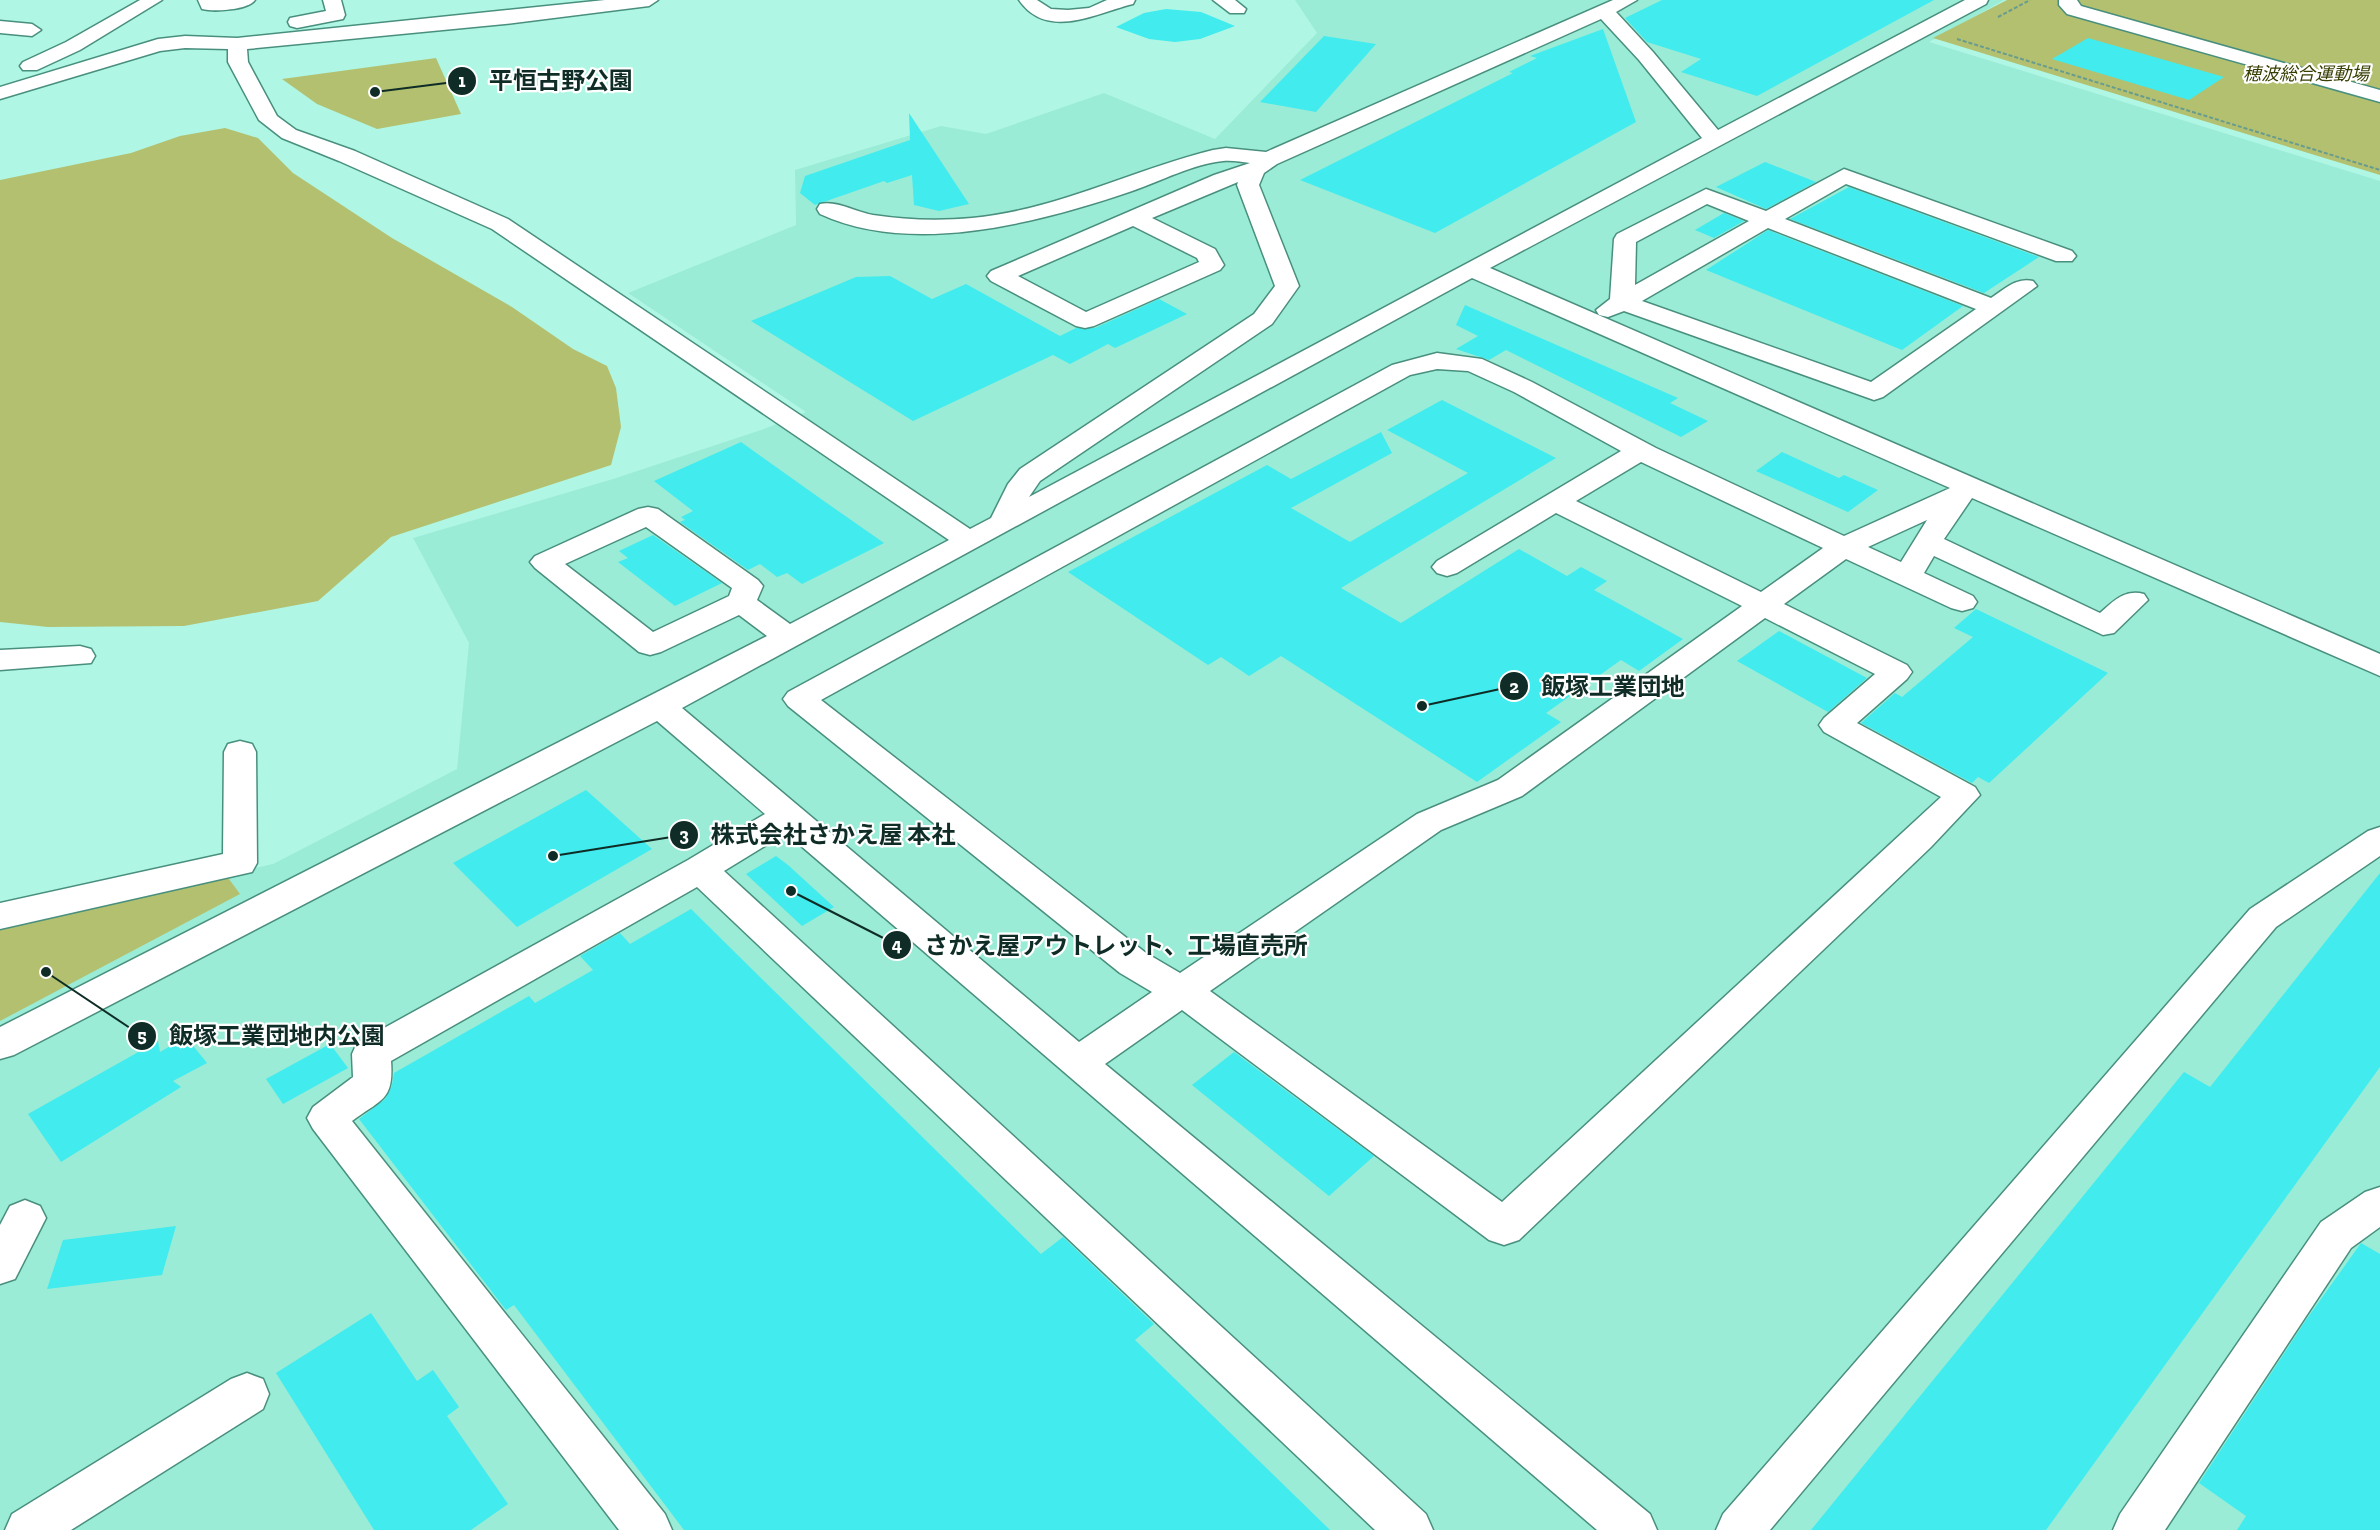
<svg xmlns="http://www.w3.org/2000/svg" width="2380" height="1530" viewBox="0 0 2380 1530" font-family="'Zilla Slab','Noto Sans JP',serif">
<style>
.built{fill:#9aecd7}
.green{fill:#b3c070}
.building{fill:#41ebee}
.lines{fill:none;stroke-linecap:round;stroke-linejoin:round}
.minor-casing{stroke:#498f7e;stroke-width:3}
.path{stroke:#679c8e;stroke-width:2;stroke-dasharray:4 2;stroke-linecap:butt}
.minor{fill:#fff;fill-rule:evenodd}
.labels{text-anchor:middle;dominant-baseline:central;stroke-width:4.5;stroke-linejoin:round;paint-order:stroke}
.far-park-label{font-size:18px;font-style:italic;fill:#393f02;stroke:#fff}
.leader{fill:none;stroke:#0f2d26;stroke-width:2}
.callout-dot{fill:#0f2d26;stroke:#fff;stroke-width:2}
.mark-label{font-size:18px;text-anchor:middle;font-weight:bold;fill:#fff}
.callout-label{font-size:24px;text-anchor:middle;font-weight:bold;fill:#0f2d26;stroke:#fff;stroke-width:4.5;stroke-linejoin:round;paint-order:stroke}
</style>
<rect width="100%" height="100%" fill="#aff7e4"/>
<path class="built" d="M1295,0H2004L1929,42L2380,181V1530H0V924L273,864L457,769L469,643L413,538L613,479L764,429L806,412L628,293L796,225L795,170L941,126L986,134L1104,93L1215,139L1317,33Z"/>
<g class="green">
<path d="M2007,0H2380V175L1933,38Z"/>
<path d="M436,58L461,114L377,129L317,104L282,79Z"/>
<path d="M225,128L258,138L293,173L392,238L512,307L573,349L607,366L616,388L621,427L611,465L391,537L318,601L184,626L48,627L0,622V180L131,153L180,136Z"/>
<path d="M226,875L240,894L0,1021V924Z"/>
</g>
<g class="building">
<path d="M1662,0H1934L1757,96L1681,72L1701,59L1647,42L1625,18Z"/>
<path d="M1166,9L1201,12L1235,26L1200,39L1175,42L1149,39L1116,27L1144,13Z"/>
<path d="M1603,29L1636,122L1435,233L1300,180L1513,73L1509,72L1537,58L1530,56Z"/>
<path d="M1324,36L1376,44L1316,112L1260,102Z"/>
<path d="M2088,38L2224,77L2189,100L2052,59Z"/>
<path d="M909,113L969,204L939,211L914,205L912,175L887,183L884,181L815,205L800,193L805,176L910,140Z"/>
<path d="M1765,162L1816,182L1766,209L1716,187Z"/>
<path d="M1849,187L2039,257L1984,293L1790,219Z"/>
<path d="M1724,213L1744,221L1714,238L1695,230Z"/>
<path d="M1768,230L1963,306L1902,350L1706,270Z"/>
<path d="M890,276L932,299L966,284L1060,336L1076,328H1095L1159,299L1187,314L1115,348L1108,344L1070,364L1053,355L913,421L751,321L856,277Z"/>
<path d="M1465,305L1678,398L1670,403L1708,421L1681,437L1506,350L1489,360L1456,349L1478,336L1456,325Z"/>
<path d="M1442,400L1556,458L1341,588L1401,623L1519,549L1567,576L1581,567L1607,581L1594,590L1683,639L1639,671L1621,660L1546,713L1561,722L1477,782L1281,656L1249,676L1221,657L1208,665L1068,572L1267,465L1291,479L1381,432L1392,453L1291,508L1350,542L1468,473L1387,430Z"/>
<path d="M741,442L821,499L884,543L802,584L787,573L777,577L760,564L748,570L680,522L685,520L681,517L693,511L654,481Z"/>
<path d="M1782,452L1839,478L1844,475L1878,490L1848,512L1756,471Z"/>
<path d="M653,535L722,583L675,606L618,562L628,558L619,551Z"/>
<path d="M1976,609L2108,673L1989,783L1978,777L1972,783L1861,723L1895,693L1902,697L1973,637L1954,628Z"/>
<path d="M1779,631L1867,678L1828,712L1737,661Z"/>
<path d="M586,790L652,849L517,927L453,863Z"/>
<path d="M776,856L788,865L834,907L802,926L746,874Z"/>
<path d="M2380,873V1067L2046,1530H1811L2184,1072L2210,1087Z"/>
<path d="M691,909L1041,1254L1063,1237L1154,1324L1135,1340L1330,1530H684L514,1305L506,1310L359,1119L385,1099L392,1085L394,1073L529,996L535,1003L593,970L580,956L620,933L630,944Z"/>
<path d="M186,1037L207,1063L173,1081L181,1087L61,1162L28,1114L158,1041L160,1052Z"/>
<path d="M330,1044L348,1068L283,1104L266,1079Z"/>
<path d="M1234,1052L1374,1156L1329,1196L1192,1085Z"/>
<path d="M176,1226L162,1275L47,1289L63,1240Z"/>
<path d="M2361,1243L2380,1254V1530H2237L2246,1516L2199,1483L2306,1320Z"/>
<path d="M371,1313L417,1381L433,1370L459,1407L447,1416L508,1504L471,1530H374L276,1373Z"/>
</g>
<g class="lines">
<defs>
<g id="minor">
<path d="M140,0H162L80,50L37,70H23L20,66L23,62L66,42Z"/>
<path d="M198,0H255C248,10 214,12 202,9Z"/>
<path d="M323,0H341L345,15L343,19L297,28L290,26L288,22L290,18L326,11Z"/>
<path d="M605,0H658L649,6L505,24L247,49L248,62L277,116L296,130L355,151L508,219L970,529L991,518L1008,484L1020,469L1254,314L1275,286L1237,185L1238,182L1152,218L1215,249L1224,265L1220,270L1094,326L1085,328L1076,326L991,281L987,276L991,271L1214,175L1250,163C1241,162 1232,160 1223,161C1193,164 1161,181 1132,191C1041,222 913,257 820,214L817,209L820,204C836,200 856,212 873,215C906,220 939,221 972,218C1057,210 1132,170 1213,150L1226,148L1266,152L1613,0H1637L1616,12L1653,52L1718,130L1965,0H1988L1986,4L1490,268L2380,654V676L1972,498L1944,539L2100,613C2114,601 2124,589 2144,594L2148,600L2114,633L2103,635L1934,556L1924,573L1973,596L1977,602L1973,608L1962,611L1951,608L1846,559L1784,604L1907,665L1912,672L1907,679L1857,723L1975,787L1980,795L1931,847L1519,1240L1504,1245L1489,1240L1182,1010L1105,1064L1650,1514L1657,1530H1597L786,833L724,871L1426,1514L1433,1530H1375L697,887L391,1061C394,1101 381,1099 352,1121L665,1514L672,1530H619L313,1129L307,1118L313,1107L353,1077L352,1054L357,1043L688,860L765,814L657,721L14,1055L0,1059V1027L767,636L739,615L661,652L650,655L639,652L535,568L530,562L535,556L638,509L648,507L658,509L758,580L763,586L757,600L790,624L949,540L492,229L339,161L282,138L259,120L228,62V49L185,48L160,51L0,99V87L158,39L185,36L237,38ZM1601,19L1639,60L1702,138L1029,497L1040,481L1272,324L1299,286L1259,185L1264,173L1277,164ZM1133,226L1197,258L1199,262L1086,312L1018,276ZM1472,278L1950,488L1844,536L1656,448L1532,382L1482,359L1437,353L1392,365L788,692L783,699L788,706L1120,973L1152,992L1079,1042L682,708ZM1437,369L1468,371L1514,392L1621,451L1437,561L1432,567L1437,573L1447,576L1457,573L1556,513L1742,606L1498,780L1417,814L1180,973L1146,953L821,700L1410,375ZM1641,462L1823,548L1761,592L1576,501ZM1927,520L1901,562L1868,547ZM646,527L732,588L729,596L653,632L565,564ZM1765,618L1875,674L1824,718L1819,725L1824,732L1941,797L1502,1202L1210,991L1441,830L1522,796Z"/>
<path d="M1019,0H1037L1051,9L1068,10L1089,8L1107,0H1135L1133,4C1096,13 1047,41 1019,0Z"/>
<path d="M1213,0H1235L1246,9L1244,13H1230Z"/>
<path d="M2059,0H2077L2081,6L2380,90V102L2067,14L2059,5Z"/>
<path d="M0,21L32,24L41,30L32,36L0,33Z"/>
<path d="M1844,169L2072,251L2076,256L2072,261H2056L1846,184L1785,219L1991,298C2005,289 2016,277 2033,281L2037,286L1883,397L1874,400L1624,311L1608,317L1599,315L1596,310L1610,299L1614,239L1617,234L1706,189L1766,211ZM1707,204L1749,221L1635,285L1636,242ZM1768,228L1976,309L1871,382L1642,301Z"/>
<path d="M80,646L91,649L95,656L91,663L0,670V650Z"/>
<path d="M240,741L252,744L256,752L257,863L252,872L0,929V903L223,854L224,752L228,744Z"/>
<path d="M2380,827V856L2276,927L1770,1530H1716L1723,1514L2250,909L2368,831Z"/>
<path d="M2380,1187V1227L2351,1248L2165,1530H2113L2120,1514L2321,1222L2365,1192Z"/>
<path d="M25,1200L40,1206L46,1218L15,1279L0,1284V1225L10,1206Z"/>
<path d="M247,1373L263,1379L269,1394L263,1409L71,1530H5L12,1514L231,1379Z"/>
</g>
</defs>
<use href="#minor" class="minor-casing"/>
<g class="path">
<path d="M1998,17L2030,0"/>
<path d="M1957,39L2380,170"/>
</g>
<use href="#minor" class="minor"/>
</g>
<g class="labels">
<g class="far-park-label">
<text x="2306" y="74">穂波総合運動場</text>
</g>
</g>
<path class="leader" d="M375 92L462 81M1422 706L1514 686M553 856L684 835M791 891L897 945M46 972L142 1036"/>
<g class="callout-dot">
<circle cx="375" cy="92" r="6"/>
<circle cx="1422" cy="706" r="6"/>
<circle cx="553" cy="856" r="6"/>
<circle cx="791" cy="891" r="6"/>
<circle cx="46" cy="972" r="6"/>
<circle cx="462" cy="81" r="15"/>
<circle cx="1514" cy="686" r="15"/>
<circle cx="684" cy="835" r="15"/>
<circle cx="897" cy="945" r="15"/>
<circle cx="142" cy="1036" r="15"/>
</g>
<g class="mark-label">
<text x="462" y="87">1</text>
<text x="1514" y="693">2</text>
<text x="684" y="841">3</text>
<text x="897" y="951">4</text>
<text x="142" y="1042">5</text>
</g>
<g class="callout-label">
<text x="561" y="89">平恒古野公園</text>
<text x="1613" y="695">飯塚工業団地</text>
<text x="833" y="843">株式会社さかえ屋 本社</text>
<text x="1116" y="954">さかえ屋アウトレット、工場直売所</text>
<text x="277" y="1044">飯塚工業団地内公園</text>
</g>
</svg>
